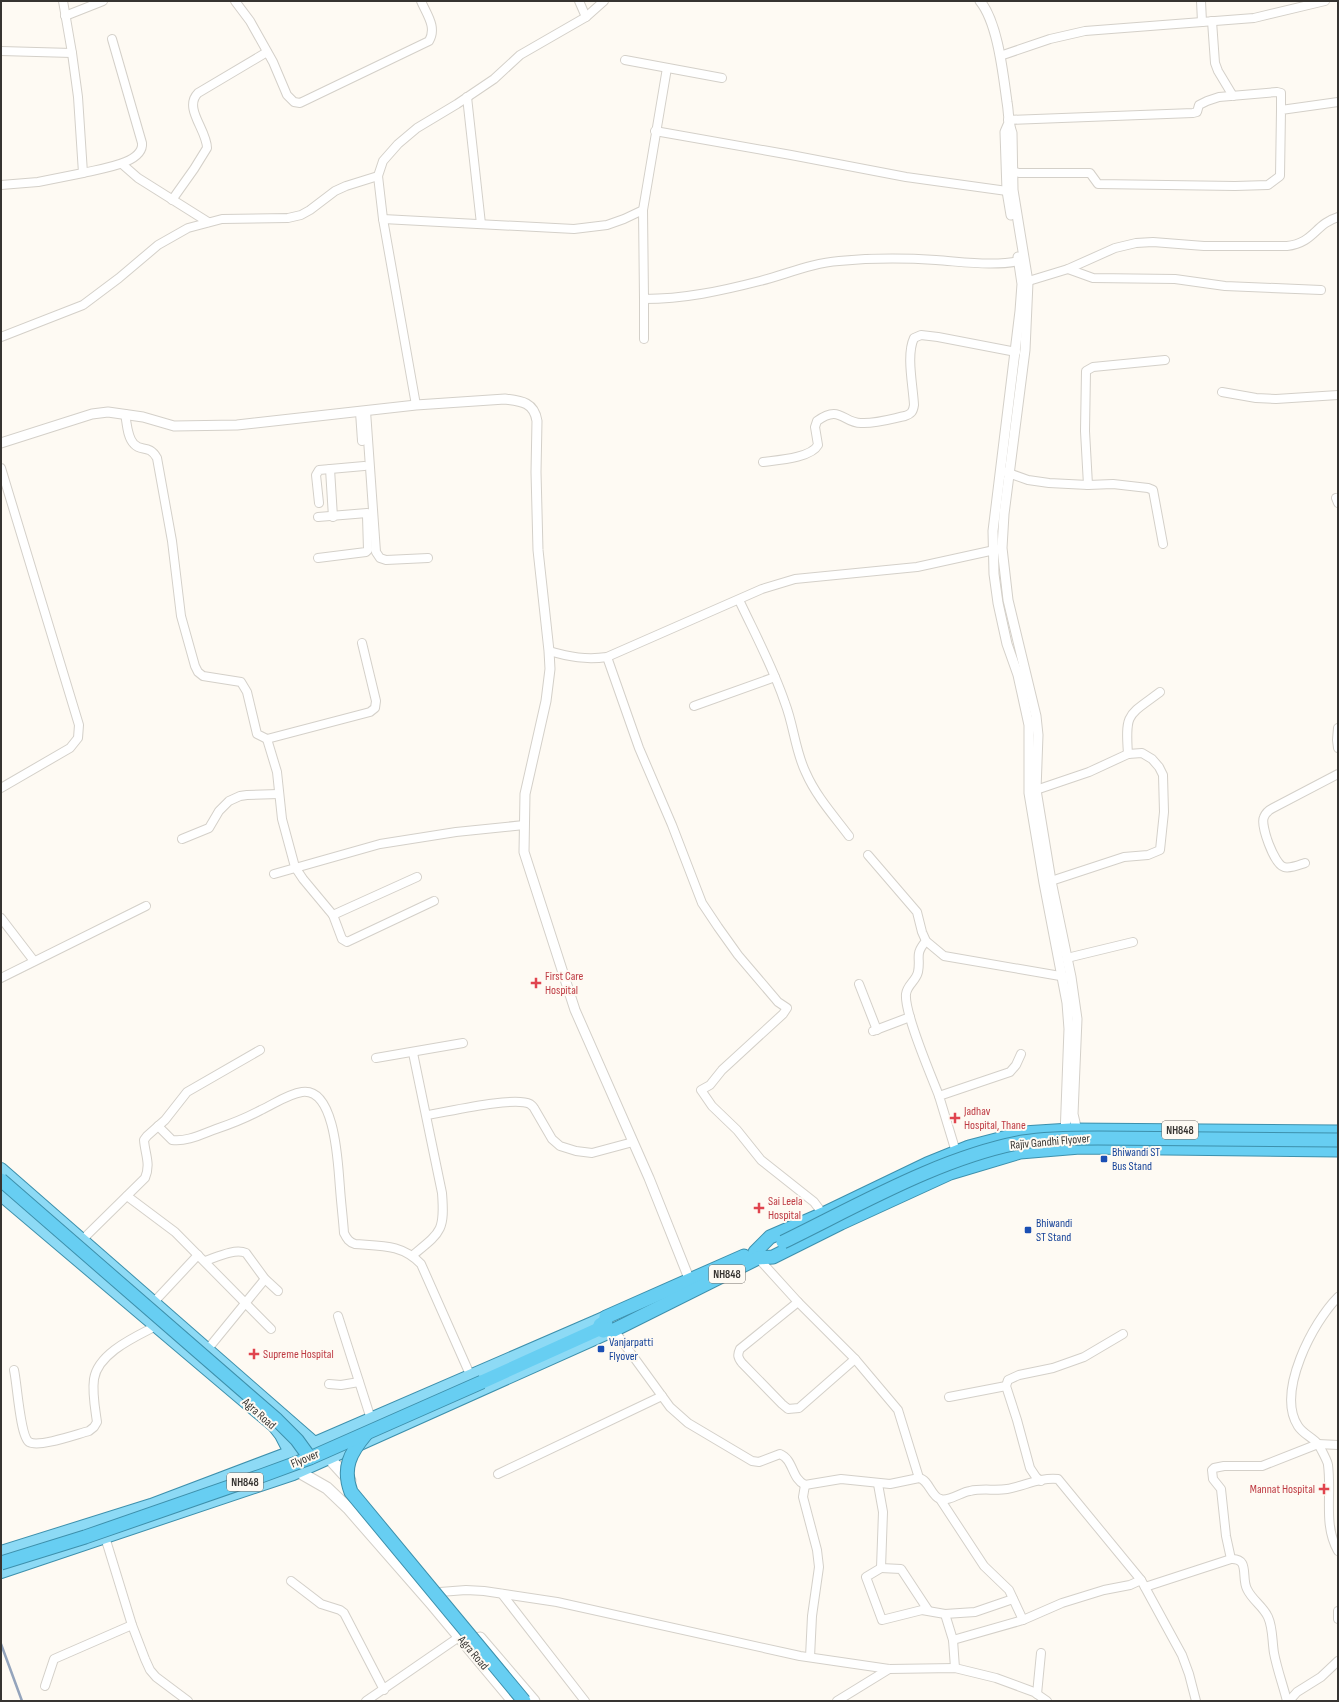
<svg xmlns="http://www.w3.org/2000/svg" width="1339" height="1702" viewBox="0 0 1339 1702" font-family="'Sofia Sans Condensed',sans-serif">
<style>
.lines{fill:none;stroke-linecap:round;stroke-linejoin:round}
.stream{stroke:#94a4bc;stroke-width:2.5}
.minor-casing{stroke:#d4d0c9;stroke-width:10}
.tertiary-casing{stroke:#d4d0c9;stroke-width:11}
.secondary-casing{stroke:#d4d0c9;stroke-width:13}
.primary-casing{stroke:#3d90ac;stroke-width:14}
.trunk-casing{stroke:#3d90ac;stroke-width:15}
.minor{stroke:#fff;stroke-width:8}
.tertiary{stroke:#fff;stroke-width:9}
.secondary{stroke:#fff;stroke-width:11}
.primary{stroke:#8ddaf5;stroke-width:12}
.trunk{stroke:#67cef2;stroke-width:13}
.trunk-bridge-casing{stroke:#3d90ac;stroke-width:15;stroke-linecap:butt}
.trunk-bridge{stroke:#67cef2;stroke-width:13}
.health-dot{fill:#e0444e;stroke:#fefaf3;stroke-width:1.5}
.transit-dot{fill:#1a4fb4;stroke:#fefaf3;stroke-width:1.5}
.labels{text-anchor:middle;dominant-baseline:central;stroke-width:4;stroke-linejoin:round;paint-order:stroke}
.shield{fill:#fefaf3;stroke:#726f6b;stroke-width:1}
.shield-label{font-size:11px;font-weight:bold;fill:#363431}
.health-label{font-size:12px;fill:#be3a42;stroke:#fefaf3;text-anchor:start}
.street-label{font-size:12px;fill:#363431;stroke:#fefaf3}
.transit-label{font-size:12px;fill:#164399;stroke:#fefaf3;text-anchor:start}
</style>
<rect width="100%" height="100%" fill="#fefaf3"/>
<g class="lines">
<path class="stream" d="M1,1644L22,1701"/>
<defs>
<g id="minor">
<path d="M235,1L250,21L273,62L287,95L294,102L300,103L429,41C437,27 427,15 421,1"/>
<path d="M579,1L586,17"/>
<path d="M1201,1L1202,22"/>
<path d="M65,16L103,1"/>
<path d="M1212,21L1215,63L1218,71L1233,96"/>
<path d="M1,51L72,53"/>
<path d="M1000,56L1050,39L1085,31L1254,18L1325,1"/>
<path d="M625,60L722,78"/>
<path d="M467,97L481,224"/>
<path d="M1008,120L1193,113L1197,112L1199,105L1207,101L1219,97L1277,92L1281,93V110"/>
<path d="M655,131L791,155L906,177L1007,191"/>
<path d="M122,164L138,178L208,222"/>
<path d="M1008,170L1019,173H1090L1098,184L1235,186L1268,185L1280,176L1281,110L1338,102"/>
<path d="M83,173C98,169 144,164 142,143L112,39"/>
<path d="M1,185L38,182L83,173L78,97L72,53L63,1"/>
<path d="M172,200L194,169L207,148C207,130 183,108 198,93L267,52"/>
<path d="M643,210L644,299C684,299 721,291 760,281C787,274 812,263 839,261C871,258 904,258 936,260C965,262 996,267 1024,260"/>
<path d="M383,219L574,229L607,225L624,219L643,210L667,68"/>
<path d="M1068,269L1093,278L1175,279L1225,286L1321,290"/>
<path d="M1022,283L1068,269L1115,248L1136,243L1153,242L1204,246H1287C1314,243 1315,224 1338,217"/>
<path d="M644,299V339"/>
<path d="M1,337L83,305L119,278L158,245L188,228L222,219L288,218L301,215L310,210L335,191L346,186L378,176"/>
<path d="M1222,392L1256,398L1276,399L1338,395"/>
<path d="M416,405L383,219L378,176L383,161L398,144L417,128L457,104L494,79L520,55L586,17L604,1"/>
<path d="M366,411L376,552L380,558L386,560L428,558"/>
<path d="M360,412L362,441"/>
<path d="M125,414C127,423 127,437 134,444C141,452 149,444 157,458L172,541L181,616L195,666L198,672L203,676L241,682L247,692L257,734L267,739"/>
<path d="M763,462C778,460 811,458 818,445L815,427L817,421C840,404 843,423 861,423C875,424 891,419 905,416C911,414 913,412 914,405C913,385 906,355 914,338L921,335L938,337L1016,352"/>
<path d="M1,468L79,725L78,738L70,748L1,788"/>
<path d="M330,469L333,517"/>
<path d="M1003,471L1028,480L1049,483L1088,485L1113,484L1148,488L1153,490L1163,544"/>
<path d="M1088,485L1085,431L1086,371L1093,367L1165,360"/>
<path d="M1336,498L1338,503"/>
<path d="M319,503L316,475L319,470L364,466"/>
<path d="M318,517L367,513"/>
<path d="M318,558L366,552L368,550L367,516"/>
<path d="M739,600C755,634 773,667 785,703C794,726 795,751 806,773C816,796 834,816 849,836"/>
<path d="M362,643L376,701L375,708L370,712L267,739L277,772L282,819L295,867L303,879L333,915L417,877"/>
<path d="M549,651C570,657 586,660 607,657L762,589L795,579L917,567L999,549"/>
<path d="M607,657L639,748L672,825L702,903L718,927L738,955L778,1002L787,1008L783,1014L722,1070L710,1085L701,1090L712,1106L737,1130L761,1160L814,1202L823,1214"/>
<path d="M694,706L775,677"/>
<path d="M1338,728L1337,740L1338,748"/>
<path d="M1128,754C1125,712 1128,716 1160,692"/>
<path d="M1030,792L1089,772L1128,754L1142,753L1152,759L1159,767L1163,775L1164,812L1160,850L1148,855L1124,857L1045,883"/>
<path d="M182,839L209,828L219,811L229,801L240,796L247,795L279,794"/>
<path d="M868,855L917,912L922,932L926,941L944,956L1066,977"/>
<path d="M1305,863C1299,865 1290,869 1284,867C1274,864 1260,825 1264,817C1266,812 1269,810 1273,808L1338,774"/>
<path d="M274,874L380,844L456,832L524,825"/>
<path d="M333,915L342,939L347,942L434,901"/>
<path d="M1,918L34,961"/>
<path d="M926,941C914,955 921,957 918,972C916,981 907,985 906,994C904,1013 931,1075 939,1096"/>
<path d="M1067,958L1133,942"/>
<path d="M1,978L146,906"/>
<path d="M859,984L877,1030"/>
<path d="M873,1031L910,1017"/>
<path d="M376,1058L463,1043"/>
<path d="M427,1115C447,1112 514,1096 530,1104C530,1104 534,1107 534,1108L552,1139L560,1146L576,1151L592,1153L633,1142"/>
<path d="M158,1126L172,1140C187,1142 202,1134 216,1129C231,1124 246,1118 261,1110C274,1104 288,1094 302,1092C336,1087 338,1167 340,1188C341,1203 343,1218 344,1233C347,1239 349,1242 355,1244C381,1246 402,1244 421,1264L472,1379"/>
<path d="M956,1152L939,1096L1010,1072L1016,1065L1021,1054"/>
<path d="M127,1196L175,1232L271,1329"/>
<path d="M82,1240L145,1178C151,1164 145,1154 144,1140L147,1136L165,1120L187,1092L260,1050"/>
<path d="M413,1255C441,1232 445,1231 442,1193L413,1053"/>
<path d="M758,1258L798,1302L855,1359L898,1410L919,1478"/>
<path d="M205,1261C217,1257 235,1248 246,1253L265,1279L278,1291"/>
<path d="M1338,1297C1313,1322 1276,1392 1298,1426C1303,1434 1312,1437 1318,1444C1320,1447 1328,1462 1328,1465C1332,1495 1323,1525 1338,1551"/>
<path d="M154,1302L198,1255"/>
<path d="M798,1302L740,1349C737,1355 738,1358 742,1363L782,1404L788,1409L799,1408L855,1359"/>
<path d="M338,1316L371,1419"/>
<path d="M614,1330L670,1407L688,1423L752,1461L759,1462L780,1454C794,1460 791,1478 805,1485L841,1479L890,1484L919,1478C929,1480 931,1496 940,1499C949,1502 961,1492 970,1491C982,1488 995,1491 1007,1489C1024,1486 1041,1477 1058,1479L1141,1580L1182,1655L1189,1674L1196,1701"/>
<path d="M207,1350L265,1279"/>
<path d="M14,1370C17,1382 20,1436 29,1442C39,1448 77,1434 89,1431L94,1427L97,1422C95,1408 92,1393 94,1379C98,1353 135,1337 156,1326"/>
<path d="M329,1384L341,1385L359,1382"/>
<path d="M949,1397L1006,1386"/>
<path d="M498,1474L662,1396"/>
<path d="M1041,1481L1036,1477L1030,1468L1017,1420L1006,1386L1008,1380L1019,1375L1053,1368L1084,1357L1123,1334"/>
<path d="M878,1484L883,1512L881,1568L901,1569L928,1610"/>
<path d="M805,1485L803,1497L817,1550L819,1567L812,1616L810,1657"/>
<path d="M940,1499L984,1566L1009,1590L1023,1620"/>
<path d="M105,1537L132,1625L145,1659L150,1670L156,1677L188,1701"/>
<path d="M1231,1559L1226,1536L1221,1489L1213,1479L1212,1470L1214,1468L1224,1466H1262L1318,1444L1338,1445"/>
<path d="M881,1568L866,1577L882,1620L922,1610L945,1614L975,1612L1013,1599"/>
<path d="M291,1581L321,1604L340,1610L344,1613L384,1690"/>
<path d="M1145,1587L1231,1559C1250,1558 1241,1577 1247,1589C1252,1600 1263,1606 1268,1617C1273,1628 1272,1641 1274,1653C1277,1669 1283,1685 1287,1701"/>
<path d="M502,1594L585,1701"/>
<path d="M434,1599L440,1592L466,1590L484,1591L557,1602L800,1656L889,1669L955,1668L996,1678L1034,1692L1047,1701"/>
<path d="M1338,1611V1619"/>
<path d="M945,1614L953,1640L955,1668"/>
<path d="M953,1640L1023,1620L1062,1603L1104,1590L1130,1585L1141,1580"/>
<path d="M45,1686L54,1659L132,1625"/>
<path d="M1037,1694L1041,1653"/>
<path d="M366,1701L459,1637"/>
<path d="M837,1701L889,1669"/>
<path d="M1289,1701L1297,1692L1321,1677L1338,1661"/>
</g>
<g id="tertiary">
<path d="M980,1C998,23 1003,74 1007,102C1009,113 1008,123 1012,133L1013,190L1028,282L1025,350L1004,514L1002,548L1008,600L1036,716L1038,735L1036,790L1051,881L1071,977L1077,1019L1073,1114L1078,1135"/>
<path d="M1008,125L1005,132L1007,191L1011,215"/>
<path d="M1018,257L1022,284L1020,311L993,531L994,574L998,603L1007,644L1018,675L1029,725V793L1044,883L1067,1003L1069,1029L1065,1136"/>
<path d="M1,443L92,414L108,412L143,417L174,426L237,425L416,405L505,399C521,401 534,402 537,421L536,472L538,550L549,651L550,669L546,701L525,794L524,852L575,1010L649,1178L692,1286"/>
</g>
<g id="secondary">
<path d="M329,1458L350,1481"/>
<path d="M299,1472L327,1488L348,1508L431,1603L513,1701"/>
<path d="M480,1638L534,1701"/>
</g>
<g id="primary">
<path d="M1,1169L319,1447"/>
<path d="M1,1195L274,1426L281,1435L294,1460"/>
<path d="M1,1552L151,1505L315,1443L606,1317"/>
<path d="M1,1572L293,1474L612,1331"/>
</g>
<g id="trunk">
<path d="M755,1252L770,1237L823,1214L927,1164L969,1147L1023,1133L1070,1130L1338,1132"/>
<path d="M599,1329L600,1325L606,1321V1317L744,1256"/>
<path d="M482,1382L599,1329L603,1331L609,1329L612,1331L758,1258L773,1257L841,1223L950,1173L1020,1152L1080,1147L1338,1150"/>
</g>
</defs>
<use href="#minor" class="minor-casing"/>
<use href="#tertiary" class="tertiary-casing"/>
<use href="#secondary" class="secondary-casing"/>
<use href="#primary" class="primary-casing"/>
<use href="#trunk" class="trunk-casing"/>
<use href="#minor" class="minor"/>
<use href="#tertiary" class="tertiary"/>
<use href="#secondary" class="secondary"/>
<use href="#primary" class="primary"/>
<use href="#trunk" class="trunk"/>
<defs>
<g id="trunk-bridge">
<path d="M1,1180L277,1420L297,1440L310,1458"/>
<path d="M783,1242C857,1206 941,1157 1023,1142C1047,1138 1073,1138 1098,1138L1338,1140"/>
<path d="M366,1434C350,1453 342,1468 351,1492L524,1701"/>
<path d="M1,1563L85,1537L261,1476L310,1458L482,1382"/>
</g>
</defs>
<use href="#trunk-bridge" class="trunk-bridge-casing"/>
<use href="#trunk-bridge" class="trunk-bridge"/>
</g>
<g class="health-dot">
<path d="M534 977h4v4h4v4h-4v4h-4v-4h-4v-4h4z"/>
<path d="M953 1112h4v4h4v4h-4v4h-4v-4h-4v-4h4z"/>
<path d="M757 1202h4v4h4v4h-4v4h-4v-4h-4v-4h4z"/>
<path d="M252 1348h4v4h4v4h-4v4h-4v-4h-4v-4h4z"/>
<path d="M1322 1483h4v4h4v4h-4v4h-4v-4h-4v-4h4z"/>
</g>
<g class="transit-dot">
<rect x="1100" y="1155" width="8" height="8" rx="2"/>
<rect x="1024" y="1226" width="8" height="8" rx="2"/>
<rect x="597" y="1345" width="8" height="8" rx="2"/>
</g>
<g class="labels">
<g class="shield">
<rect x="1162" y="1121" width="36" height="18" rx="3"/>
<rect x="709" y="1265" width="36" height="18" rx="3"/>
<rect x="227" y="1473" width="36" height="18" rx="3"/>
</g>
<g class="shield-label">
<text x="1180" y="1130">NH848</text>
<text x="727" y="1274">NH848</text>
<text x="245" y="1482">NH848</text>
</g>
<g class="health-label">
<text x="545" y="976">First Care<tspan x="545" dy="14">Hospital</tspan></text>
<text x="964" y="1111">Jadhav<tspan x="964" dy="14">Hospital, Thane</tspan></text>
<text x="768" y="1201">Sai Leela<tspan x="768" dy="14">Hospital</tspan></text>
<text x="263" y="1354">Supreme Hospital</text>
<text x="1315" y="1489" text-anchor="end">Mannat Hospital</text>
</g>
<g class="street-label">
<text transform="translate(1050 1142) rotate(-5)">Rajiv Gandhi Flyover</text>
<text transform="translate(259 1414) rotate(42)">Agra Road</text>
<text transform="translate(305 1459) rotate(-22)">Flyover</text>
<text transform="translate(473 1653) rotate(50)">Agra Road</text>
</g>
<g class="transit-label">
<text x="1112" y="1152">Bhiwandi ST<tspan x="1112" dy="14">Bus Stand</tspan></text>
<text x="1036" y="1223">Bhiwandi<tspan x="1036" dy="14">ST Stand</tspan></text>
<text x="609" y="1342">Vanjarpatti<tspan x="609" dy="14">Flyover</tspan></text>
</g>
</g>
<rect width="1339" height="1702" fill="none" stroke="#363431" stroke-width="4"/>
</svg>
